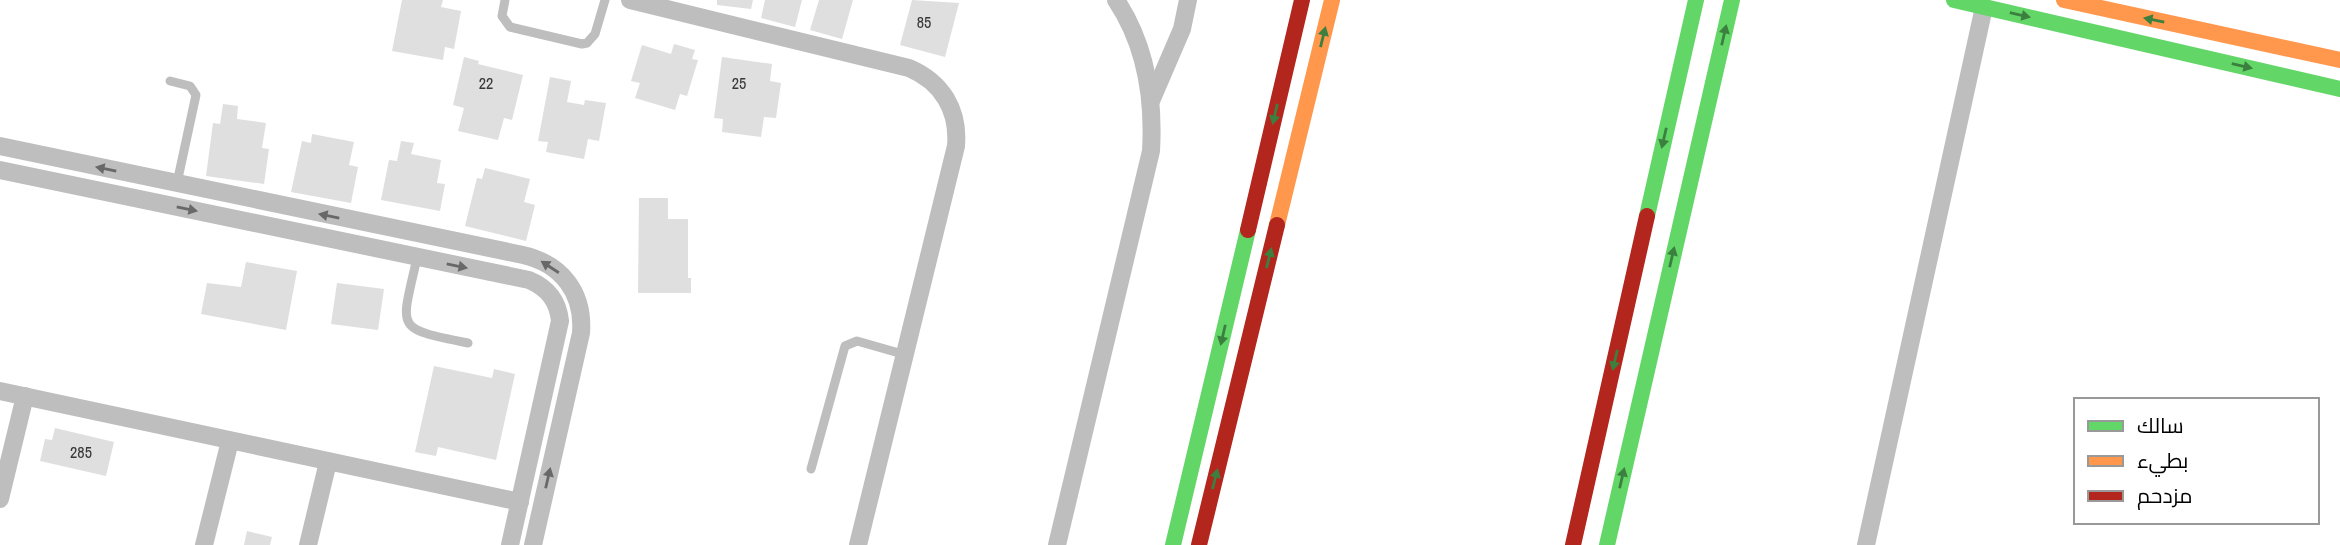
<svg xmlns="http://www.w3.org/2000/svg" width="2340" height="545" viewBox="0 0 2340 545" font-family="'Archivo Narrow',Cairo,sans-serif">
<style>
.building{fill:#dfdfdf}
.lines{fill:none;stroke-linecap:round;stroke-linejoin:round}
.lane{stroke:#bebebe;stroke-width:9}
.street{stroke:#bebebe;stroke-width:18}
.fast{stroke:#63d668;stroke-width:16}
.slow{stroke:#ff974d;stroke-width:16}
.jam{stroke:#b3261e;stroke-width:16}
.oneway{fill:#3b803e}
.oneway2{fill:#686868}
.labels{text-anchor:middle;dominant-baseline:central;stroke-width:5;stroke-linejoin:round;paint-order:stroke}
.number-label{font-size:16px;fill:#383838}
</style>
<rect width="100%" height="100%" fill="#fff"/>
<g class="building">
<path d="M402,0H443L441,7L461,11L454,49L445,47L443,60L392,51Z"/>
<path d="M717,0H753L751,9L717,5Z"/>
<path d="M765,0H802L795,27L761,18Z"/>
<path d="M819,0H853L842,39L810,30Z"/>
<path d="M912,0L959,3L945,57L900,45Z"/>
<path d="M674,44L695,50L692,59L698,60L687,96L680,94L675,110L635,98L640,83L631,81L642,45L671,54Z"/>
<path d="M464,57L479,61L478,64L523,75L512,120L504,118L498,140L458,131L464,108L453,105Z"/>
<path d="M722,57L772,64L770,81L781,83L776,118L764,117L761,137L722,132L723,119L714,118Z"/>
<path d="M550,77L571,81L567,102L584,105L585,100L606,103L599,141L588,139L584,159L546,152L548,142L538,141Z"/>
<path d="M223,104L238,106L237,119L266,123L262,148L269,149L264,184L206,176L213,123L220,124Z"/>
<path d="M312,134L354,142L349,165L358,167L351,203L291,192L302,141L311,143Z"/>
<path d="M401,141L414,143L411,154L441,160L437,183L445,184L440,211L381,200L389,160L397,161Z"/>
<path d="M485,168L530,179L524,202L535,205L526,241L465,226L477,178L482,179Z"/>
<path d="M639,198H668V219H688V278H691V293H638Z"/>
<path d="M246,262L297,271L286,330L201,314L207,283L241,287Z"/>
<path d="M337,283L384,289L378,330L331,324Z"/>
<path d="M434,366L492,378L494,369L515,374L496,460L438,447L436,456L415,452Z"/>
<path d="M55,428L114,442L106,476L40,461L45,439L52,440Z"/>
<path d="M247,531L272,537L270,545H244Z"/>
</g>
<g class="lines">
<g class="lane">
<path d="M505,0L502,16L510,27L582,44L587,43L595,34L605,0"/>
<path d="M170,81L190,86L196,95L177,183"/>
<path d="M417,258C401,330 393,328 468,343"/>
<path d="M811,469L845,346L857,341L906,355"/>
</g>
<g class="street">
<path d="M630,0L909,68C942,82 959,110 956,146L858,545"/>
<path d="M1151,101L1182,29L1188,0"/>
<path d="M0,146L523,255C562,264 584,293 581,333L533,545"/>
<path d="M0,170L529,280C548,288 558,301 560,321L510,545"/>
<path d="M0,391L520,502"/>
<path d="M0,499L25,396"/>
<path d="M204,545L230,441"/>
<path d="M308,545L328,462"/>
<path d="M1057,545L1151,151C1154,99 1146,45 1116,0"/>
<path d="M1866,545L1984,7"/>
</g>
<g class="fast">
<path d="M1954,0L2340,89"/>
<path d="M1647,216L1696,0"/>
<path d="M1173,545L1248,230"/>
<path d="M1607,545L1732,0"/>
</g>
<g class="slow">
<path d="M2064,0L2340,60"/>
<path d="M1277,225L1332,0"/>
</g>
<g class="jam">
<path d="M1248,230L1302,0"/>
<path d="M1199,545L1277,225"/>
<path d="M1573,545L1647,216"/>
</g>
</g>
<defs><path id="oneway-solid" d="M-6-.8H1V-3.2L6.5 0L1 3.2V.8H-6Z" transform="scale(1.75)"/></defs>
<g class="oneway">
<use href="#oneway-solid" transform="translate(2020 15) rotate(13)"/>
<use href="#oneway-solid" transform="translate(2154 20) rotate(-168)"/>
<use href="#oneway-solid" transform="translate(1724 35) rotate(-77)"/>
<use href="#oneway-solid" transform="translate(1323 37) rotate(-76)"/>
<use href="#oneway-solid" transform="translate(2242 66) rotate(13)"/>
<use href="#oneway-solid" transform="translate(1275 114) rotate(103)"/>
<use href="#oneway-solid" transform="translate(1664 138) rotate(103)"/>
<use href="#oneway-solid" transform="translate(1672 257) rotate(-77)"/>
<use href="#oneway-solid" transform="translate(1269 258) rotate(-76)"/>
<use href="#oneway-solid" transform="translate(1223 335) rotate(103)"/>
<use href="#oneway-solid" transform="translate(1615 360) rotate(103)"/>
<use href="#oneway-solid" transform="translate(1622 478) rotate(-77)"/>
<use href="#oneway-solid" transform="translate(1215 479) rotate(-76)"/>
</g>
<g class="oneway2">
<use href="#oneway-solid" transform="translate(106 169) rotate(-168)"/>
<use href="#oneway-solid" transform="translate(187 209) rotate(12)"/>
<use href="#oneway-solid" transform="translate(329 216) rotate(-168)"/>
<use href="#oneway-solid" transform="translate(457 266) rotate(11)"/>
<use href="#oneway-solid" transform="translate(550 267) rotate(-147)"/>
<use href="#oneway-solid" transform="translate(548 478) rotate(-77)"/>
</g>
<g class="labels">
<g class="number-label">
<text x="924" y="22">85</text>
<text x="486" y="83">22</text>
<text x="739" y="83">25</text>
<text x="81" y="452">285</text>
</g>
</g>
<rect x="2074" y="398" width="245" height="126" fill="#ffffff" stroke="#999999" stroke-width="2"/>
<rect x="2088" y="421" width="35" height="10" fill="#63d668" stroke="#999999" stroke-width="2"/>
<text x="2137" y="433" font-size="21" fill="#000000">سالك</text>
<rect x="2088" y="456" width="35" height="10" fill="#ff974d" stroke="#999999" stroke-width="2"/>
<text x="2137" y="468" font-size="21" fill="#000000">بطيء</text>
<rect x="2088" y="491" width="35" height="10" fill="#b3261e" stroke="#999999" stroke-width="2"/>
<text x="2137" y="503" font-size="21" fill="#000000">مزدحم</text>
</svg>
